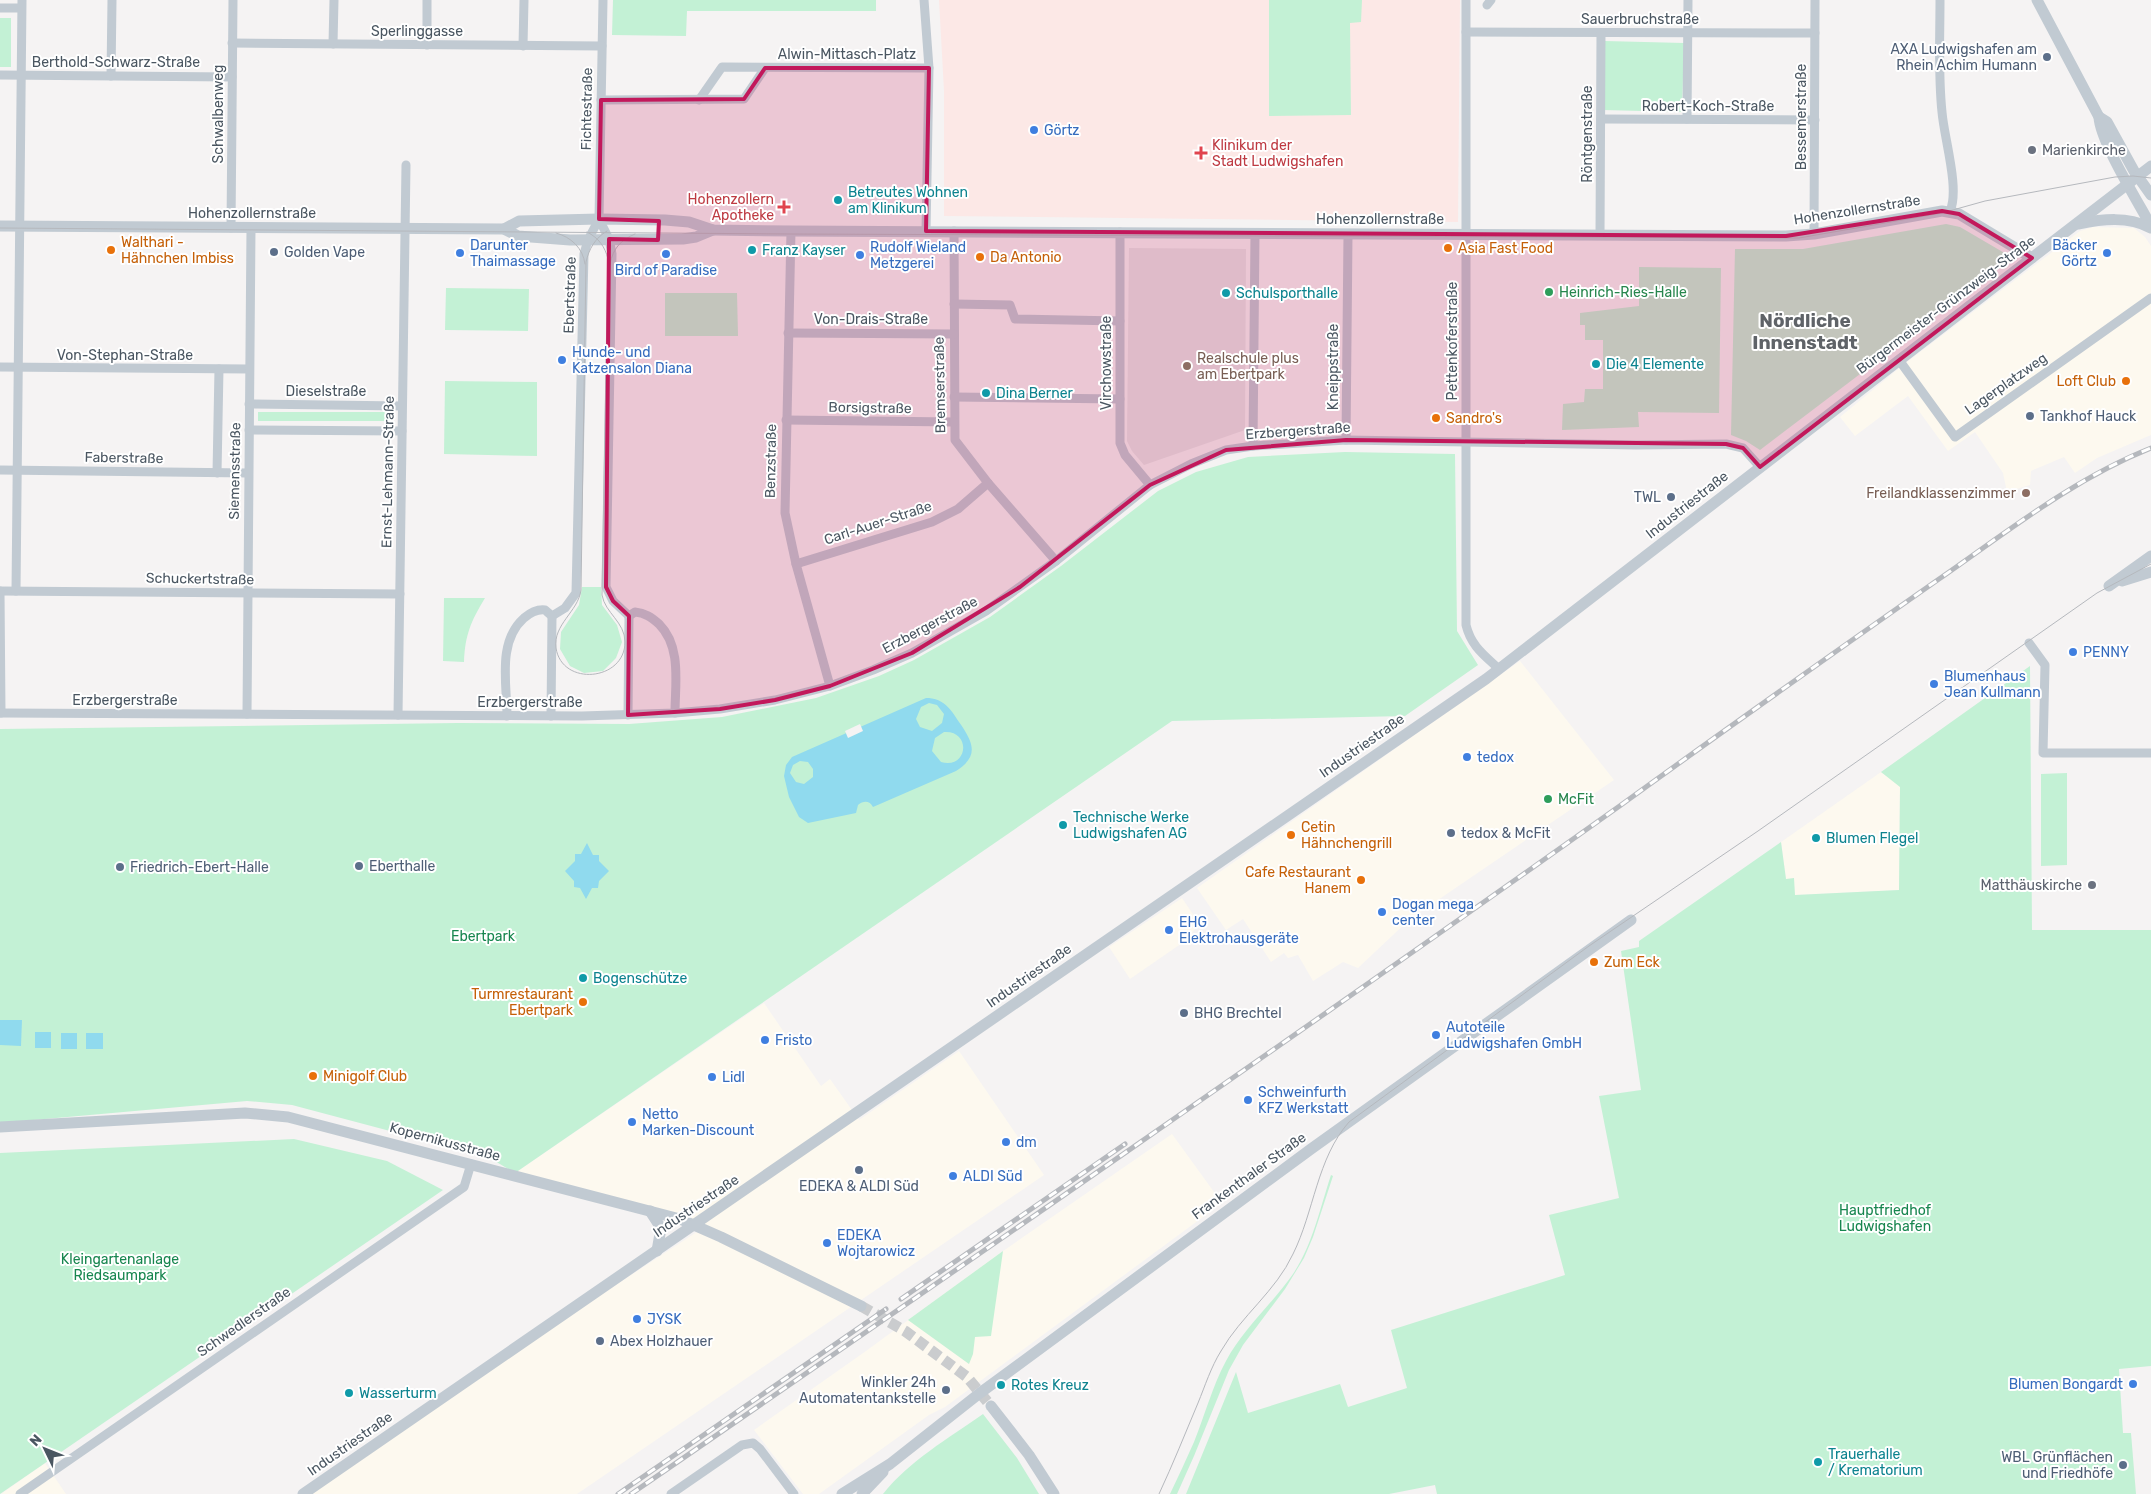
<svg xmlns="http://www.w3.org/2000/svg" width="2151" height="1494" viewBox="0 0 2151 1494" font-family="Rubik,sans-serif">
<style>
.commercial{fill:#fdf9ef}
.education{fill:#e6e4e5}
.medical{fill:#fce8e6}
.green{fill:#c3f1d5}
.water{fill:#90daee;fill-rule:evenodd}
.pier{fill:#f5f3f3}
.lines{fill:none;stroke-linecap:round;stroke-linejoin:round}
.tertiary-tunnel{stroke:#caccce;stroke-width:11;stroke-dasharray:11 5.5;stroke-linecap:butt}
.minor{stroke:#c1cad2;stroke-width:9}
.tertiary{stroke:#c1cad2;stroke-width:11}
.tram{stroke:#b5b8bd;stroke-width:1}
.rail-casing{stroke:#b5b8bd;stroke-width:5}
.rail{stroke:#fff;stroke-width:3;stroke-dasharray:9;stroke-linecap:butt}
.marked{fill:#c2185b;fill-opacity:0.2;stroke:#c2185b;stroke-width:4;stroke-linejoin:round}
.service-dot{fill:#5c6f8a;stroke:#fff;stroke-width:2}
.shop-dot{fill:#3f7fe0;stroke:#fff;stroke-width:2}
.worship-dot{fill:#6b7280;stroke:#fff;stroke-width:2}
.health-dot{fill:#e0444e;stroke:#fff;stroke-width:2}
.culture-dot{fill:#0f9aa8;stroke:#fff;stroke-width:2}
.food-dot{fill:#e8710a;stroke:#fff;stroke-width:2}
.leisure-dot{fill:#2e9e5b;stroke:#fff;stroke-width:2}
.education-dot{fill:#8d6e63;stroke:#fff;stroke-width:2}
.labels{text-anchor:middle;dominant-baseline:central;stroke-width:4;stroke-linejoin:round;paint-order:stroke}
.street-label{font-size:14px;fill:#4a5661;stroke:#fff}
.service-label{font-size:14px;fill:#4e5e75;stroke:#fff;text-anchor:start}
.shop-label{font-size:14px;fill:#366cbe;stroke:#fff;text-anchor:start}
.health-label{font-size:14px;fill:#be3a42;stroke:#fff;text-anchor:start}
.worship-label{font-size:14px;fill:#5b616d;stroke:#fff;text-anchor:start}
.culture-label{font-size:14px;fill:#0d838f;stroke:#fff;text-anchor:start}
.food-label{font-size:14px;fill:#c56008;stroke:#fff;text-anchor:start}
.leisure-label{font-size:14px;fill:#27864d;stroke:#fff;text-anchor:start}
.education-label{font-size:14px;fill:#785e54;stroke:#fff;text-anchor:start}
.park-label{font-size:14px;fill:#17864f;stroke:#fff}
.district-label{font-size:19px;font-weight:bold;fill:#5f6368;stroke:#fff}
</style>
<rect width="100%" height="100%" fill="#f5f3f3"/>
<g class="commercial">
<path d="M2093,227L2134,228L2145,237L2151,246V435L2097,458L2075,473L2064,457L2031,471L2030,485L2007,492L2003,473L1975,432L1948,451L1908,396L1855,436L1840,417L1903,365L2072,237L2080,231Z"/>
<path d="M1520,661L1614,780L1410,919L1358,968L1343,962L1313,981L1298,955L1288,958L1284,953L1271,962L1243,919L1226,930L1197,888Z"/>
<path d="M1881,772L1900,786L1899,890L1795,895L1786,879L1781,842Z"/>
<path d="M1182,898L1199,923L1188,939L1130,979L1109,947Z"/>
<path d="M764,1003L821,1086L830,1079L859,1120L959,1051L1044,1175L577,1494H303L440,1400L706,1226L515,1173Z"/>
<path d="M1172,1134L1222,1203L945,1407L929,1415L819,1494H803L754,1430L866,1351L993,1258Z"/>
<path d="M45,1463L66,1494H1Z"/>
</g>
<path class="education" d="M1129,248L1246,249L1245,430L1144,465L1132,451L1127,441Z"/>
<path class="medical" d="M939,0H1460L1458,222L944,216V91Z"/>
<g class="green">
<path d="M613,0H876V11H687L686,36L612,35Z"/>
<path d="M1269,0H1362L1361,22L1350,23L1351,115L1269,116Z"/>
<rect x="0" y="18" width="11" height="49"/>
<path d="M1605,41L1684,43L1682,112L1603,110Z"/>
<path d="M1946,224L1960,227L2013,258L1760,450L1746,441L1731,435L1735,249H1803Z"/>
<path d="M1639,267L1721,268L1719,413L1638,412L1639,427L1562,430L1563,404L1584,402L1585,389H1603V340H1585V325H1580V313L1639,306Z"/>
<path d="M446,288L529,289L528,331L445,330Z"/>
<path d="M665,293H737L738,336H665Z"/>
<path d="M445,381L537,382V456L444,454Z"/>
<rect x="258" y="412" width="132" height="9"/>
<path d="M1345,452L1455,454L1457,631L1478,665L1405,716L1172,721L515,1173L488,1157L292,1105L247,1101L0,1123V729L458,723L629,724L722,717L816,698L879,676L914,660L990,617L1061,566L1158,491L1196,472L1248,457Z"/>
<path d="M582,587H601L602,605L617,625L622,642L616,658L603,671L584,673L570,666L560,649L561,632L579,605Z"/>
<path d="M444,598H485C471,621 465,635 464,662L443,661Z"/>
<path d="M2030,666L2032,930H2151V1366L2119,1369L2123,1433H2131L2136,1494H1437L1435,1485L1389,1494H1186L1236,1372L1248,1413L1340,1384L1348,1407L1407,1388L1391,1330L1565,1275L1549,1215L1619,1198L1599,1096L1641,1090L1621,951L1639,947V941L1781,842L1786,879L1794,878L1795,895L1899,890L1900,787L1881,772Z"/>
<path d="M2067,773V865L2041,866V774Z"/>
<path d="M294,1139L387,1161L443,1190L0,1494V1153Z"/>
<path d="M1331,1175L1333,1176L1313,1237L1304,1258L1285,1289L1243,1345L1229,1370L1194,1456L1177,1494H1170C1178,1477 1186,1460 1194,1442C1205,1415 1212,1387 1226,1361C1243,1329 1273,1303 1293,1274C1313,1244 1320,1208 1331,1175Z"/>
<path d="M1003,1251L991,1336L975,1337L973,1354L969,1364L908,1320Z"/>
<path d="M983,1414L1017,1458L1039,1494H883C909,1461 949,1438 983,1414Z"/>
</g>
<g class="water">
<path d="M926,698C943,698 950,708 959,722C973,742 980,756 956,771L873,807C870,801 864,800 858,805L856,813L808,823L799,817L789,797L784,776L786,765L792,757ZM929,703L937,705L944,714L942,723L932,731L920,727L916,719L921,707ZM944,732C972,730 968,770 941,762L932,751L935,738ZM800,761L808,762L813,769V777L804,784L796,782L790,773L793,765Z"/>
<path d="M587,843L593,855H599V861L609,871L599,881L598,888H592L586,899L580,888L574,887V881L565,871L575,861V854H581Z"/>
<path d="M0,1020H22L21,1046L0,1045Z"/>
<rect x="35" y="1032" width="16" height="16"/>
<rect x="61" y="1033" width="16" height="16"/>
<rect x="86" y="1033" width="17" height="16"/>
</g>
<path class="pier" d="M860,724L863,731L848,738L845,731Z"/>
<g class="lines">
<path class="tertiary-tunnel" d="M861,1306L905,1331L967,1377L991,1406"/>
<g class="minor">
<path d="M603,0L599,219L609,239L612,254L606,587L613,601L629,616L635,612C645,613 651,617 659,624C682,647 675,684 675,713"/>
<path d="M924,0L929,68L926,231"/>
<path d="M1466,0V625C1471,646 1484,655 1499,669"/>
<path d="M1940,0C1940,37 1938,75 1942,112C1944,138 1960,189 1950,211"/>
<path d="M1487,5L1491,0"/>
<path d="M0,8H21"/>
<path d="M1466,32L1815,33"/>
<path d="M232,43L602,46"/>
<path d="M333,44L334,0"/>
<path d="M427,45V0"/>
<path d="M523,46L524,0"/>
<path d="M0,75L232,77"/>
<path d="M111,76L112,0"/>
<path d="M601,100L744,99L765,68"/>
<path d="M699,100L722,67L929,68"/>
<path d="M1601,119L1815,120"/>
<path d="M1687,119L1688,0"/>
<path d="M231,228L233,0"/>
<path d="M791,231L785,513L796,564L830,686"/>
<path d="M954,231L955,440L988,483L1056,561"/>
<path d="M1120,232V443L1125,455L1150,485"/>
<path d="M1814,234L1815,0"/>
<path d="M1600,235L1601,33"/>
<path d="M954,304L1010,305L1015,319L1120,321"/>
<path d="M788,333L954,334"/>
<path d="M1899,360L1955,437L2151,298"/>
<path d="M0,367L249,369"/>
<path d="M954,397L1120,399"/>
<path d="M249,404L402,406"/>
<path d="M786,420L954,422"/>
<path d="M249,430L402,431"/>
<path d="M1346,440L1348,234"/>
<path d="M1253,446L1255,233"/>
<path d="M0,470L248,473"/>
<path d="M217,473L219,369"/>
<path d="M796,564L932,522L958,509L988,483"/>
<path d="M0,591L400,594"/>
<path d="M0,591L1,713"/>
<path d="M16,591L22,0"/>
<path d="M2029,643L2045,665L2043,753H2151"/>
<path d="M0,713L582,716L675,713L720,709L775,700L830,686L873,670L912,653L986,611L1056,561L1150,485L1191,464L1226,450L1253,446L1346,440L1636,445L1726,444L1743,448L1760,467"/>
<path d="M247,714L251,228"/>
<path d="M398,715L406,165"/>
<path d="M628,715L629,616"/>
<path d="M507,716C507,684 497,642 524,618C530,613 537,609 545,610L552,616L565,608L576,593L584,254L588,240L599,219"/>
<path d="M551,716L552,616"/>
<path d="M20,1494L464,1187L471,1164"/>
<path d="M671,1494L742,1445L753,1443L760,1449L794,1494"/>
</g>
<g class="tertiary">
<path d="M2037,0L2099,117C2100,141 2138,202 2151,226"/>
<path d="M2099,117L2107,122L2134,171L2151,195"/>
<path d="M2078,224C2103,219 2128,216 2151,228"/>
<path d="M0,226L504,229L518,236L570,240L683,239L696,237L713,230"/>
<path d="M504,229L519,221L599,219L665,220L689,222L713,230L791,231L1786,236L1814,234L1942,211L1959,214L2032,258"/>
<path d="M2122,581L2151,572"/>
<path d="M2109,586L2151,556"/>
<path d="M0,1127L245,1113L288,1117L680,1219L721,1237L861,1306"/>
<path d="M650,1211L661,1228L657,1251"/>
<path d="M991,1406L1029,1455L1054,1494"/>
<path d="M303,1494L1486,679L2151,166"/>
<path d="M842,1494L890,1464L980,1393L1311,1149L1631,920"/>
<path d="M862,1494L883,1472"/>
</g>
<g class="tram">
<path d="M0,228L791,234L1799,238L1942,213L1985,201L2115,177L2133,176L2151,178"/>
<path d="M587,232C599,238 605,247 608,259L602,595C605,613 625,622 625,642C625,681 562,687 556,648C553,624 578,612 581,590L586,262C589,249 595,238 607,231"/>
<path d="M556,233C571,237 583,248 585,264"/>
<path d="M610,264C613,248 621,240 635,234"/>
<path d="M1159,1494C1173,1464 1185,1434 1198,1403C1205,1386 1211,1367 1221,1351C1241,1316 1276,1291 1293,1254C1314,1212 1317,1158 1349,1122L1589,946L1758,831L2097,593L2151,564"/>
</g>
<defs>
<g id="rail">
<path d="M901,1299L1125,1144"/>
<path d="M618,1494L886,1309"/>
<path d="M631,1494C962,1266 1293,1038 1621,805C1726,729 1832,654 1939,579C2007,532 2073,479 2151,448"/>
</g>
</defs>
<use href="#rail" class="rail-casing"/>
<use href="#rail" class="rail"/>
</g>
<path class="marked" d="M765,68H929L926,231L1786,236L1942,211L1959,214L2032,258L1760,467L1743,448L1726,444L1346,440L1226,450L1150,485L1020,587L912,653L830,686L775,700L720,709L628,715L629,616L613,601L606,587L609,239L658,240L659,221L599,219L601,100L744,99Z"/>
<g class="service-dot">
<circle cx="2047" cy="57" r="5"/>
<circle cx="274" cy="252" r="5"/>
<circle cx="2030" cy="416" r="5"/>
<circle cx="1671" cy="497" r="5"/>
<circle cx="1451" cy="833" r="5"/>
<circle cx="359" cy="866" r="5"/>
<circle cx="120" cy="867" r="5"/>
<circle cx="1184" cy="1013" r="5"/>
<circle cx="859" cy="1170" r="5"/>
<circle cx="600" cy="1341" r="5"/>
<circle cx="946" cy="1390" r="5"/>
<circle cx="2123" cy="1465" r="5"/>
</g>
<g class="shop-dot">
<circle cx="1034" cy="130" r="5"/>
<circle cx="460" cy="253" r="5"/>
<circle cx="2107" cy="253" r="5"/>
<circle cx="666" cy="254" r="5"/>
<circle cx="860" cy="255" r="5"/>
<circle cx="562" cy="360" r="5"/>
<circle cx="2073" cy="652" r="5"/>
<circle cx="1934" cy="684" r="5"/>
<circle cx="1467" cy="757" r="5"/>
<circle cx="1382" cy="912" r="5"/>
<circle cx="1169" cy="930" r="5"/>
<circle cx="1436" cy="1035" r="5"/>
<circle cx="765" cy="1040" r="5"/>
<circle cx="712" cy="1077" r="5"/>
<circle cx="1248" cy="1100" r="5"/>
<circle cx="632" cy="1122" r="5"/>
<circle cx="1006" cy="1142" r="5"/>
<circle cx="953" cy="1176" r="5"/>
<circle cx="827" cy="1243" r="5"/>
<circle cx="637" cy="1319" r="5"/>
<circle cx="2133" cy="1384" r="5"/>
</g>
<g class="worship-dot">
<circle cx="2032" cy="150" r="5"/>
<circle cx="2092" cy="885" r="5"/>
</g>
<g class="health-dot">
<path d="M1198.5 145.5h5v5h5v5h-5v5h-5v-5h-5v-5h5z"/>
<path d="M781.5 199.5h5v5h5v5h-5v5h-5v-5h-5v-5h5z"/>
</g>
<g class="culture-dot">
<circle cx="838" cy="200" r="5"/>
<circle cx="752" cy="250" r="5"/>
<circle cx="1226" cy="293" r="5"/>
<circle cx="1596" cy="364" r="5"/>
<circle cx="986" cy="393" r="5"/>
<circle cx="1063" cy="825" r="5"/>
<circle cx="1816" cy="838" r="5"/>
<circle cx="583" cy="978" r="5"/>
<circle cx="1001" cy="1385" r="5"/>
<circle cx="349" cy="1393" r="5"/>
<circle cx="1818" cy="1462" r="5"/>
</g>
<g class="food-dot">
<circle cx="1448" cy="248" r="5"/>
<circle cx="111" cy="250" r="5"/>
<circle cx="980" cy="257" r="5"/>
<circle cx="2126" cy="381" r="5"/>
<circle cx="1436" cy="418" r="5"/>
<circle cx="1291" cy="835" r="5"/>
<circle cx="1361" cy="880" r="5"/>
<circle cx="1594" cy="962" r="5"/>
<circle cx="583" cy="1002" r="5"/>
<circle cx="313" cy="1076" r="5"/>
</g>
<g class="leisure-dot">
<circle cx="1549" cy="292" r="5"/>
<circle cx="1548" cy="799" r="5"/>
</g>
<g class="education-dot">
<circle cx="1187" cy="366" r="5"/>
<circle cx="2026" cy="493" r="5"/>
</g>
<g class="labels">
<g class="street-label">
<text x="1640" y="19">Sauerbruchstraße</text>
<text x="417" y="31">Sperlinggasse</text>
<text x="847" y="54">Alwin-Mittasch-Platz</text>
<text x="116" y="62">Berthold-Schwarz-Straße</text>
<text x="1708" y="106">Robert-Koch-Straße</text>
<text transform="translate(587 109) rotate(-89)">Fichtestraße</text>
<text transform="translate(218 114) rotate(-90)">Schwalbenweg</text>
<text transform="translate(1801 117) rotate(-90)">Bessemerstraße</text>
<text transform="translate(1587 134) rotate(-90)">Röntgenstraße</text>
<text transform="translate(1857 210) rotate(-9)">Hohenzollernstraße</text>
<text x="252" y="213">Hohenzollernstraße</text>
<text x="1380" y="219">Hohenzollernstraße</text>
<text transform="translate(570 295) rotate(-88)">Ebertstraße</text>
<text transform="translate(1946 305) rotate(-37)">Bürgermeister-Grünzweig-Straße</text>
<text x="871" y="319">Von-Drais-Straße</text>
<text transform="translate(1452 341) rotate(-90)">Pettenkoferstraße</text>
<text x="125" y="355">Von-Stephan-Straße</text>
<text transform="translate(1106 363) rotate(-90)">Virchowstraße</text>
<text transform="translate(1333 367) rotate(-90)">Kneippstraße</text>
<text transform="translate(2006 384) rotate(-35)">Lagerplatzweg</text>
<text transform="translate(940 385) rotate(-91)">Bremserstraße</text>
<text x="326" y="391">Dieselstraße</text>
<text transform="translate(870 408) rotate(1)">Borsigstraße</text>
<text transform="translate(1298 431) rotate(-4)">Erzbergerstraße</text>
<text transform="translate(124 458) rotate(1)">Faberstraße</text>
<text transform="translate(771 461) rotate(-89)">Benzstraße</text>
<text transform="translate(235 471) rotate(-89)">Siemensstraße</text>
<text transform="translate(388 472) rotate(-89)">Ernst-Lehmann-Straße</text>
<text transform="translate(1687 505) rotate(-38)">Industriestraße</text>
<text transform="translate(878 523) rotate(-18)">Carl-Auer-Straße</text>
<text transform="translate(200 579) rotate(1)">Schuckertstraße</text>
<text transform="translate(930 625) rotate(-28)">Erzbergerstraße</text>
<text x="125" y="700">Erzbergerstraße</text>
<text x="530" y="702">Erzbergerstraße</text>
<text transform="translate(1362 746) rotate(-35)">Industriestraße</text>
<text transform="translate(1029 976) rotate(-35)">Industriestraße</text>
<text transform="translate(445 1142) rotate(15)">Kopernikusstraße</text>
<text transform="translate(1249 1176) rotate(-36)">Frankenthaler Straße</text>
<text transform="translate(696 1206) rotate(-34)">Industriestraße</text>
<text transform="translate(244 1322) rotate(-35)">Schwedlerstraße</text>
<text transform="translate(350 1444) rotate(-35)">Industriestraße</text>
</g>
<g class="service-label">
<text x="2037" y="49" text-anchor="end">AXA Ludwigshafen am<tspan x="2037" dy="16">Rhein Achim Humann</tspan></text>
<text x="284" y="252">Golden Vape</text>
<text x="2040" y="416">Tankhof Hauck</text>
<text x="1661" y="497" text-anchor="end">TWL</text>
<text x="1461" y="833">tedox &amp; McFit</text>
<text x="369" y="866">Eberthalle</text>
<text x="130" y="867">Friedrich-Ebert-Halle</text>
<text x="1194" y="1013">BHG Brechtel</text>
<text x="859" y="1186" text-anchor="middle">EDEKA &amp; ALDI Süd</text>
<text x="610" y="1341">Abex Holzhauer</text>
<text x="936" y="1382" text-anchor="end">Winkler 24h<tspan x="936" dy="16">Automatentankstelle</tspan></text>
<text x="2113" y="1457" text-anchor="end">WBL Grünflächen<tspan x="2113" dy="16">und Friedhöfe</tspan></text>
</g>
<g class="shop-label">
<text x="1044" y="130">Görtz</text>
<text x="470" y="245">Darunter<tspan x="470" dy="16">Thaimassage</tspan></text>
<text x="2097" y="245" text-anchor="end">Bäcker<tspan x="2097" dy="16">Görtz</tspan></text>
<text x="870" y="247">Rudolf Wieland<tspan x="870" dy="16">Metzgerei</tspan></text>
<text x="666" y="270" text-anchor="middle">Bird of Paradise</text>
<text x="572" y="352">Hunde- und<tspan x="572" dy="16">Katzensalon Diana</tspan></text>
<text x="2083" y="652">PENNY</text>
<text x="1944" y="676">Blumenhaus<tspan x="1944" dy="16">Jean Kullmann</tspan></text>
<text x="1477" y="757">tedox</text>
<text x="1392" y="904">Dogan mega<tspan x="1392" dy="16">center</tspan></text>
<text x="1179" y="922">EHG<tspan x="1179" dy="16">Elektrohausgeräte</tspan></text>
<text x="1446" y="1027">Autoteile<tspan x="1446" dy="16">Ludwigshafen GmbH</tspan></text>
<text x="775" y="1040">Fristo</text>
<text x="722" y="1077">Lidl</text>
<text x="1258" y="1092">Schweinfurth<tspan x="1258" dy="16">KFZ Werkstatt</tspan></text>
<text x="642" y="1114">Netto<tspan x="642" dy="16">Marken-Discount</tspan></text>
<text x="1016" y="1142">dm</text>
<text x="963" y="1176">ALDI Süd</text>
<text x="837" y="1235">EDEKA<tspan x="837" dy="16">Wojtarowicz</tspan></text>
<text x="647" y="1319">JYSK</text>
<text x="2123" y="1384" text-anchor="end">Blumen Bongardt</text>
</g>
<g class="health-label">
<text x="1212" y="145">Klinikum der<tspan x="1212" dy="16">Stadt Ludwigshafen</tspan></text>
<text x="774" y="199" text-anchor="end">Hohenzollern<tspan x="774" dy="16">Apotheke</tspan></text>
</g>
<g class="worship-label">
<text x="2042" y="150">Marienkirche</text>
<text x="2082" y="885" text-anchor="end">Matthäuskirche</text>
</g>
<g class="culture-label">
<text x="848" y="192">Betreutes Wohnen<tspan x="848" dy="16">am Klinikum</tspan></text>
<text x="762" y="250">Franz Kayser</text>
<text x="1236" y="293">Schulsporthalle</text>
<text x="1606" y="364">Die 4 Elemente</text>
<text x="996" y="393">Dina Berner</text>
<text x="1073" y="817">Technische Werke<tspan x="1073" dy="16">Ludwigshafen AG</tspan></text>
<text x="1826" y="838">Blumen Flegel</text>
<text x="593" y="978">Bogenschütze</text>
<text x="1011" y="1385">Rotes Kreuz</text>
<text x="359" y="1393">Wasserturm</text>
<text x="1828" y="1454">Trauerhalle<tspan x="1828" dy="16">/ Krematorium</tspan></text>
</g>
<g class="food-label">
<text x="121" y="242">Walthari -<tspan x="121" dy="16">Hähnchen Imbiss</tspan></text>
<text x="1458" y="248">Asia Fast Food</text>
<text x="990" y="257">Da Antonio</text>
<text x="2116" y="381" text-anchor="end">Loft Club</text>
<text x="1446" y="418">Sandro's</text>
<text x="1301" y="827">Cetin<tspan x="1301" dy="16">Hähnchengrill</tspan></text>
<text x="1351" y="872" text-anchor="end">Cafe Restaurant<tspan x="1351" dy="16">Hanem</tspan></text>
<text x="1604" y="962">Zum Eck</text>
<text x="573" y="994" text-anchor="end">Turmrestaurant<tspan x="573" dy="16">Ebertpark</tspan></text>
<text x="323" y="1076">Minigolf Club</text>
</g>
<g class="leisure-label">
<text x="1559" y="292">Heinrich-Ries-Halle</text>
<text x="1558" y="799">McFit</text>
</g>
<g class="education-label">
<text x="1197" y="358">Realschule plus<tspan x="1197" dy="16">am Ebertpark</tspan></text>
<text x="2016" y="493" text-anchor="end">Freilandklassenzimmer</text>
</g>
<g class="park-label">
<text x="483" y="936">Ebertpark</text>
<text x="1885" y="1210">Hauptfriedhof<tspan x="1885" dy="16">Ludwigshafen</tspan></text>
<text x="120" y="1259">Kleingartenanlage<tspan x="120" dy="16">Riedsaumpark</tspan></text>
</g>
<g class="district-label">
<text x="1805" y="320">Nördliche<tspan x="1805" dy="22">Innenstadt</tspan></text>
</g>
</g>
<g transform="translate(45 1449) rotate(313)" stroke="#ffffff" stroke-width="4" paint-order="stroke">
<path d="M0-4L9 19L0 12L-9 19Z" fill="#4a5661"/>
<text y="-8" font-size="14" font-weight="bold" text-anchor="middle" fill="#4a5661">N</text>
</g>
</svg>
